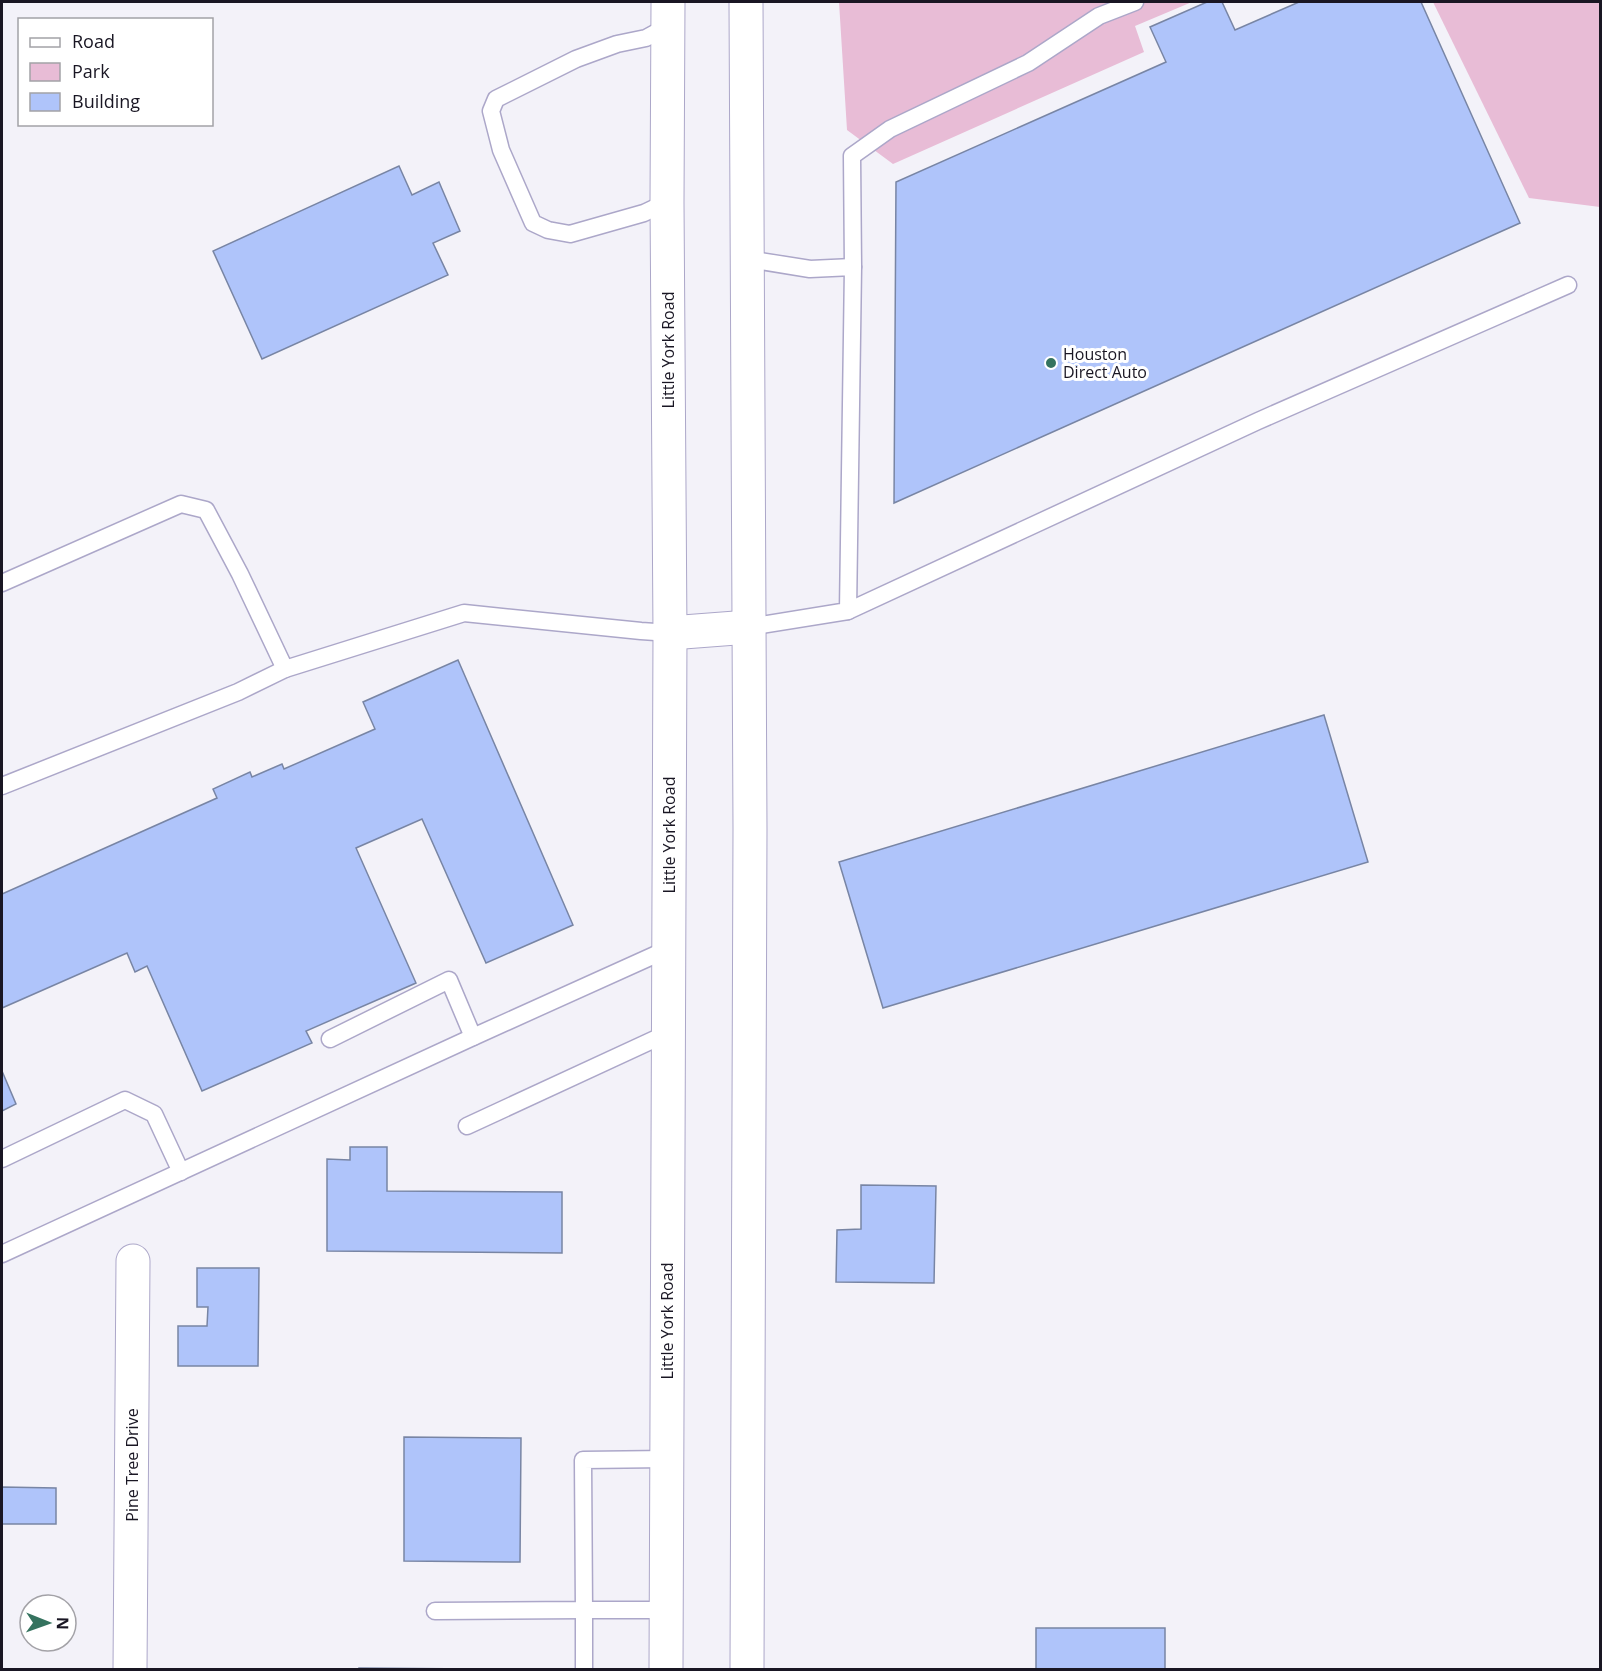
<svg xmlns="http://www.w3.org/2000/svg" width="1602" height="1671" viewBox="0 0 1602 1671" font-family="'Open Sans',sans-serif">
<style>
.green{fill:#e8bcd6}
.building{fill:#afc4fa;stroke:#7885a4;stroke-width:1.5}
.lines{fill:none;stroke-linecap:round;stroke-linejoin:round}
.lane-casing{stroke:#aca7c9;stroke-width:19}
.street-casing{stroke:#aca7c9;stroke-width:35}
.secondary-casing{stroke:#aca7c9;stroke-width:35}
.lane{stroke:#fff;stroke-width:16}
.street{stroke:#fff;stroke-width:33}
.secondary{stroke:#fff;stroke-width:33}
.poi-dot{fill:#35735f;stroke:#fff;stroke-width:2}
.labels{text-anchor:middle;dominant-baseline:central;stroke-width:6;stroke-linejoin:round;paint-order:stroke}
.street-label{font-size:16px;fill:#191623;stroke:#fff}
.poi-label{font-size:16px;fill:#191623;stroke:#fff;text-anchor:start}
</style>
<rect width="100%" height="100%" fill="#f3f2f9"/>
<g class="green">
<path d="M839,2H1192L1135,26L1144,52L893,164L847,130Z"/>
<path d="M1433,2H1600V207L1529,198Z"/>
</g>
<g class="building">
<path d="M1207,2H1222L1235,30L1299,2H1421L1520,223L894,503L896,182L1166,62L1150,27Z"/>
<path d="M399,166L412,195L439,182L460,231L433,243L448,275L262,359L213,251Z"/>
<path d="M458,660L573,925L486,963L422,819L356,848L416,983L306,1031L312,1043L202,1091L147,966L135,972L127,953L2,1008V894L217,798L213,789L250,772L252,777L282,764L284,769L375,729L363,702Z"/>
<path d="M1324,715L1368,862L883,1008L839,862Z"/>
<path d="M2,1071L16,1104L2,1111Z"/>
<path d="M350,1147H387V1191L562,1192V1253L327,1251V1159L350,1160Z"/>
<path d="M861,1185L936,1186L934,1283L836,1282L837,1230L861,1229Z"/>
<path d="M197,1268H259L258,1366H178V1326H207L208,1307H197Z"/>
<path d="M404,1437L521,1438L520,1562L404,1561Z"/>
<path d="M2,1487L56,1488V1524H2Z"/>
<rect x="1036" y="1628" width="129" height="42"/>
<path d="M359,1668L474,1669V1670H359Z"/>
</g>
<g class="lines">
<defs>
<g id="lane">
<path d="M667,202L644,213L570,234L548,230L533,223L501,150L491,111L496,99L576,59L617,44L646,38L668,26"/>
<path d="M748,259L810,269L853,267L848,611L749,627"/>
<path d="M853,267L852,156L890,129L1028,63L1099,16L1135,2"/>
<path d="M2,583L181,504L206,510L240,574L285,669L464,613L641,631L670,633"/>
<path d="M848,611L1258,421L1568,285"/>
<path d="M2,786L238,692L285,669"/>
<path d="M330,1039L449,980L473,1037"/>
<path d="M467,1126L668,1033"/>
<path d="M2,1159L125,1100L154,1114L181,1172"/>
<path d="M2,1254L473,1037L668,949"/>
<path d="M435,1611L584,1610L583,1460L667,1459"/>
<path d="M584,1670V1610H666"/>
</g>
<path id="street" d="M130,1670L133,1261"/>
<g id="secondary">
<path d="M746,2L750,829L747,1670"/>
<path d="M670,633L749,627"/>
<path d="M666,1670L670,633L667,202L668,2"/>
</g>
</defs>
<use href="#lane" class="lane-casing"/>
<use href="#street" class="street-casing"/>
<use href="#secondary" class="secondary-casing"/>
<use href="#lane" class="lane"/>
<use href="#street" class="street"/>
<use href="#secondary" class="secondary"/>
</g>
<circle class="poi-dot" cx="1051" cy="363" r="6"/>
<g class="labels">
<g class="street-label">
<text transform="translate(668 350) rotate(-90)">Little York Road</text>
<text transform="translate(669 835) rotate(-90)">Little York Road</text>
<text transform="translate(667 1321) rotate(-90)">Little York Road</text>
<text transform="translate(132 1465) rotate(-90)">Pine Tree Drive</text>
</g>
<g class="poi-label">
<text x="1063" y="354">Houston<tspan x="1063" dy="18">Direct Auto</tspan></text>
</g>
</g>
<rect width="1602" height="1671" fill="none" stroke="#191623" stroke-width="6"/>
<rect x="18" y="18" width="195" height="108" fill="#ffffff" stroke="#a3a2a7" stroke-width="1.5"/>
<rect x="30" y="38" width="30" height="9" fill="#ffffff" stroke="#a3a2a7" stroke-width="1.5"/>
<text x="72" y="48" font-size="18" fill="#191623">Road</text>
<rect x="30" y="63" width="30" height="18" fill="#e8bcd6" stroke="#a3a2a7" stroke-width="1.5"/>
<text x="72" y="78" font-size="18" fill="#191623">Park</text>
<rect x="30" y="93" width="30" height="18" fill="#afc4fa" stroke="#a3a2a7" stroke-width="1.5"/>
<text x="72" y="108" font-size="18" fill="#191623">Building</text>
<g transform="translate(48 1623) rotate(91)"><circle r="28" fill="#ffffff" stroke="#a3a2a7" stroke-width="1.5"/>
<path d="M0-4.5L10 22L0 15L-10 22Z" fill="#35735f"/>
<text y="-9" font-size="16" font-weight="bold" text-anchor="middle" fill="#191623">N</text>
</g>
</svg>
